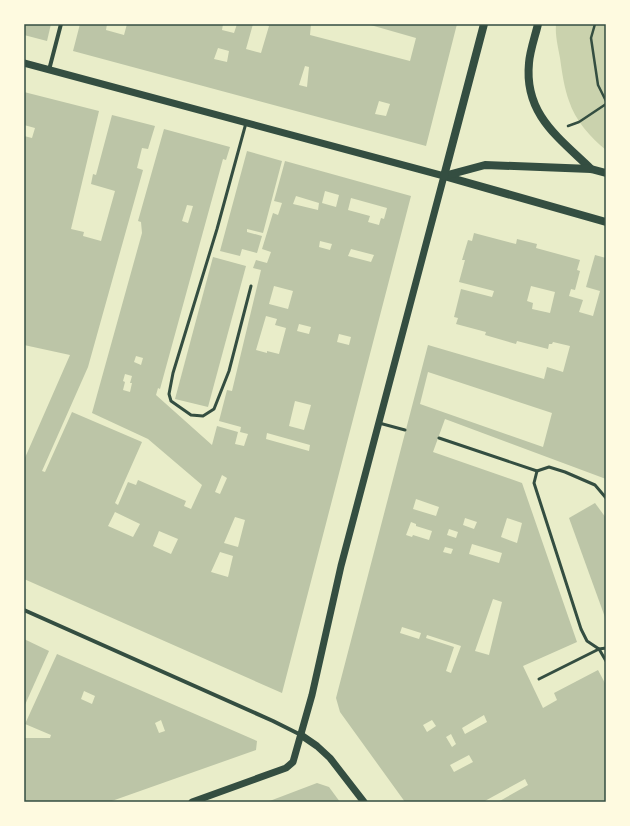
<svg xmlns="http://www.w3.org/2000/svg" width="630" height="826" viewBox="0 0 630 826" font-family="Cabin,sans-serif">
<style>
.green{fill:#cad2ad}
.building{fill:#bcc5a7;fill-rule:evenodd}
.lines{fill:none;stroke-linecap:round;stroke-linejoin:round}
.path{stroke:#344e41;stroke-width:2.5}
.service{stroke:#344e41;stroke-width:3}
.minor{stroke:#344e41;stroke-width:4}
.tertiary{stroke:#344e41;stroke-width:7}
.secondary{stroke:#344e41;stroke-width:8}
.neatline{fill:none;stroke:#344e41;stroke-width:1.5}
</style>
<rect width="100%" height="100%" fill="#e9edc9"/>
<path class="green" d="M556,24H606V150C591,138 575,120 569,101C564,87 562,72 560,58C558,47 555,35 556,24Z"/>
<g class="building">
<path d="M24,24H51L47,41L24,35Z"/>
<path d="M80,24H107L106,30L124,35L127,24H223L222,30L234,33L237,24H253L246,49L261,53L269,26L264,24H311L310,35L410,61L416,38L367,24H457L426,146L73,51ZM218,48L229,51L227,62L214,59ZM305,66L309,67L307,87L299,85ZM379,101L390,104L386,116L375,114Z"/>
<path d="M24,92L99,111L71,229L84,232L83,236L101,241L115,191L91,184L93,174L96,175L112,115L155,126L148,149L142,148L137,168L143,170L88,367L42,471L45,472L72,412L142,442L115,503L118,505L128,482L136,485L138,480L186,501L184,506L191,509L202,485L148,439L92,413L142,233L141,222L138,221L164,129L230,147L226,160L223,159L160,389L158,388L156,395L212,445L217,426L238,432L235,444L244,446L248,434L240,432L241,427L219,421L227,390L232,391L261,270L253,268L256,260L267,263L271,252L262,249L273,213L278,215L282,203L274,201L285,161L411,196L282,693L24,579V460L70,355L24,345V136L32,138L35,128L24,125ZM325,191L339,195L336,207L322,203ZM296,196L319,203L318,210L293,204ZM351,198L387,208L384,219L381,218L379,225L368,222L370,216L348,210ZM187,205L193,206L188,223L182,221ZM320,241L332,244L330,250L319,247ZM351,249L374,255L371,262L348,256ZM274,286L293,291L288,309L269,304ZM266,316L277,319L275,325L286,328L279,354L267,351V353L256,350ZM299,324L311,327L309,334L297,331ZM339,334L351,337L349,345L337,342ZM136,356L143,358L141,365L134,362ZM125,374L132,376L130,383H132L130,392L123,390L125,382L123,381ZM295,401L311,405L304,430L289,426ZM267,433L310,445L309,451L266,439ZM222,475L227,478L220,494L215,492ZM115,512L140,524L133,537L108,526ZM235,517L245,520L238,547L224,543ZM159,531L178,539L171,554L153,546ZM220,552L233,556L228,577L211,572Z"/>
<path d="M247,151L282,161L263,233L247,229V232L262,236L257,253L242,249L240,256L220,251Z"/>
<path d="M474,233L516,244L517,239L537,244L536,248L580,260L577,270L580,271L575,290L571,289L569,296L583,300L579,312L593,316L600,291L586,287L595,255L606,258V479L445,419L433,452L522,483L577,642L523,666L543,708L557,700L554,693L598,670L606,685V802H498L528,785L525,779L483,802H405L340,712L336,698L428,345L544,379L547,367L563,372L570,346L553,342L552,344H549L548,349L517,341L516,344L485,335L486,332L456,324L458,318L454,317L461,289L492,297L494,291L459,282L465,260H462L468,240L472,241ZM531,286L555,292L550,313L532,309L533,303L527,301ZM428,372L552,413L543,447L420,404ZM416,499L439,507L436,516L413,509ZM465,518L477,522L474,529L463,525ZM507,518L522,523L517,543L501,537ZM411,522L416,524V526L432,531L429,540L413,535L412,537L406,535ZM449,529L458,532L456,538L447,535ZM472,544L502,553L499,563L469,554ZM445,547L453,549L451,554L443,552ZM493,599L502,602L489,655L475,651ZM402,627L421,633L419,639L400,633ZM427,635L461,646L451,673L446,671L454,647L426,638ZM484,715L487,722L465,734L462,728ZM432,720L436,726L427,732L423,725ZM451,734L456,744L452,747L446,737ZM469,755L473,762L454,772L450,765Z"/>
<path d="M213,257L246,266L208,407L175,399Z"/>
<path d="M595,503L606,518V620L569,518Z"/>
<path d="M24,639L49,651L24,707Z"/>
<path d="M57,654L257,741L256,750L109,802H24V738H50L51,735L25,724ZM84,691L95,696L92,704L81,699ZM161,720L165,731L159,733L155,723Z"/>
<path d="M317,783L329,787L340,802H267Z"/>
</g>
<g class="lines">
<g class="path">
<path d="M595,24L591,38L598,85L606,101"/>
<path d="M568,126L579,122L606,104"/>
</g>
<g class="service">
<path d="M246,123L217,229L173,373L169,394L171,401L191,415L203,416L214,409L229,371L251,286"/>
<path d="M379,423L405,430"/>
<path d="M439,438L537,471L549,467L565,472L595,485L606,498"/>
<path d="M537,471L534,483L581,629L587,641L599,649L606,648"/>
<path d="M539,679L599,649L606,661"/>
</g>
<g class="minor">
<path d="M49,70L61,24"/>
<path d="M24,610L273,721L301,735"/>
</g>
<g class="tertiary">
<path d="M24,63L444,176L341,566L312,695L293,762L286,768L192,802"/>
<path d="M301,735L317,746L330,758L364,802"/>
</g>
<g class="secondary">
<path d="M538,24C535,37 530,50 529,63C524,114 558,137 591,169"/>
<path d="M444,176L606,222"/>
<path d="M444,176L485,165L591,169L606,173"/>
<path d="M444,176L484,24"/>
</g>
</g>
<rect width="630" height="826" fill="none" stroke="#fefae0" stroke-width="50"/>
<rect x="25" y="25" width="580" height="776" class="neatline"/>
</svg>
